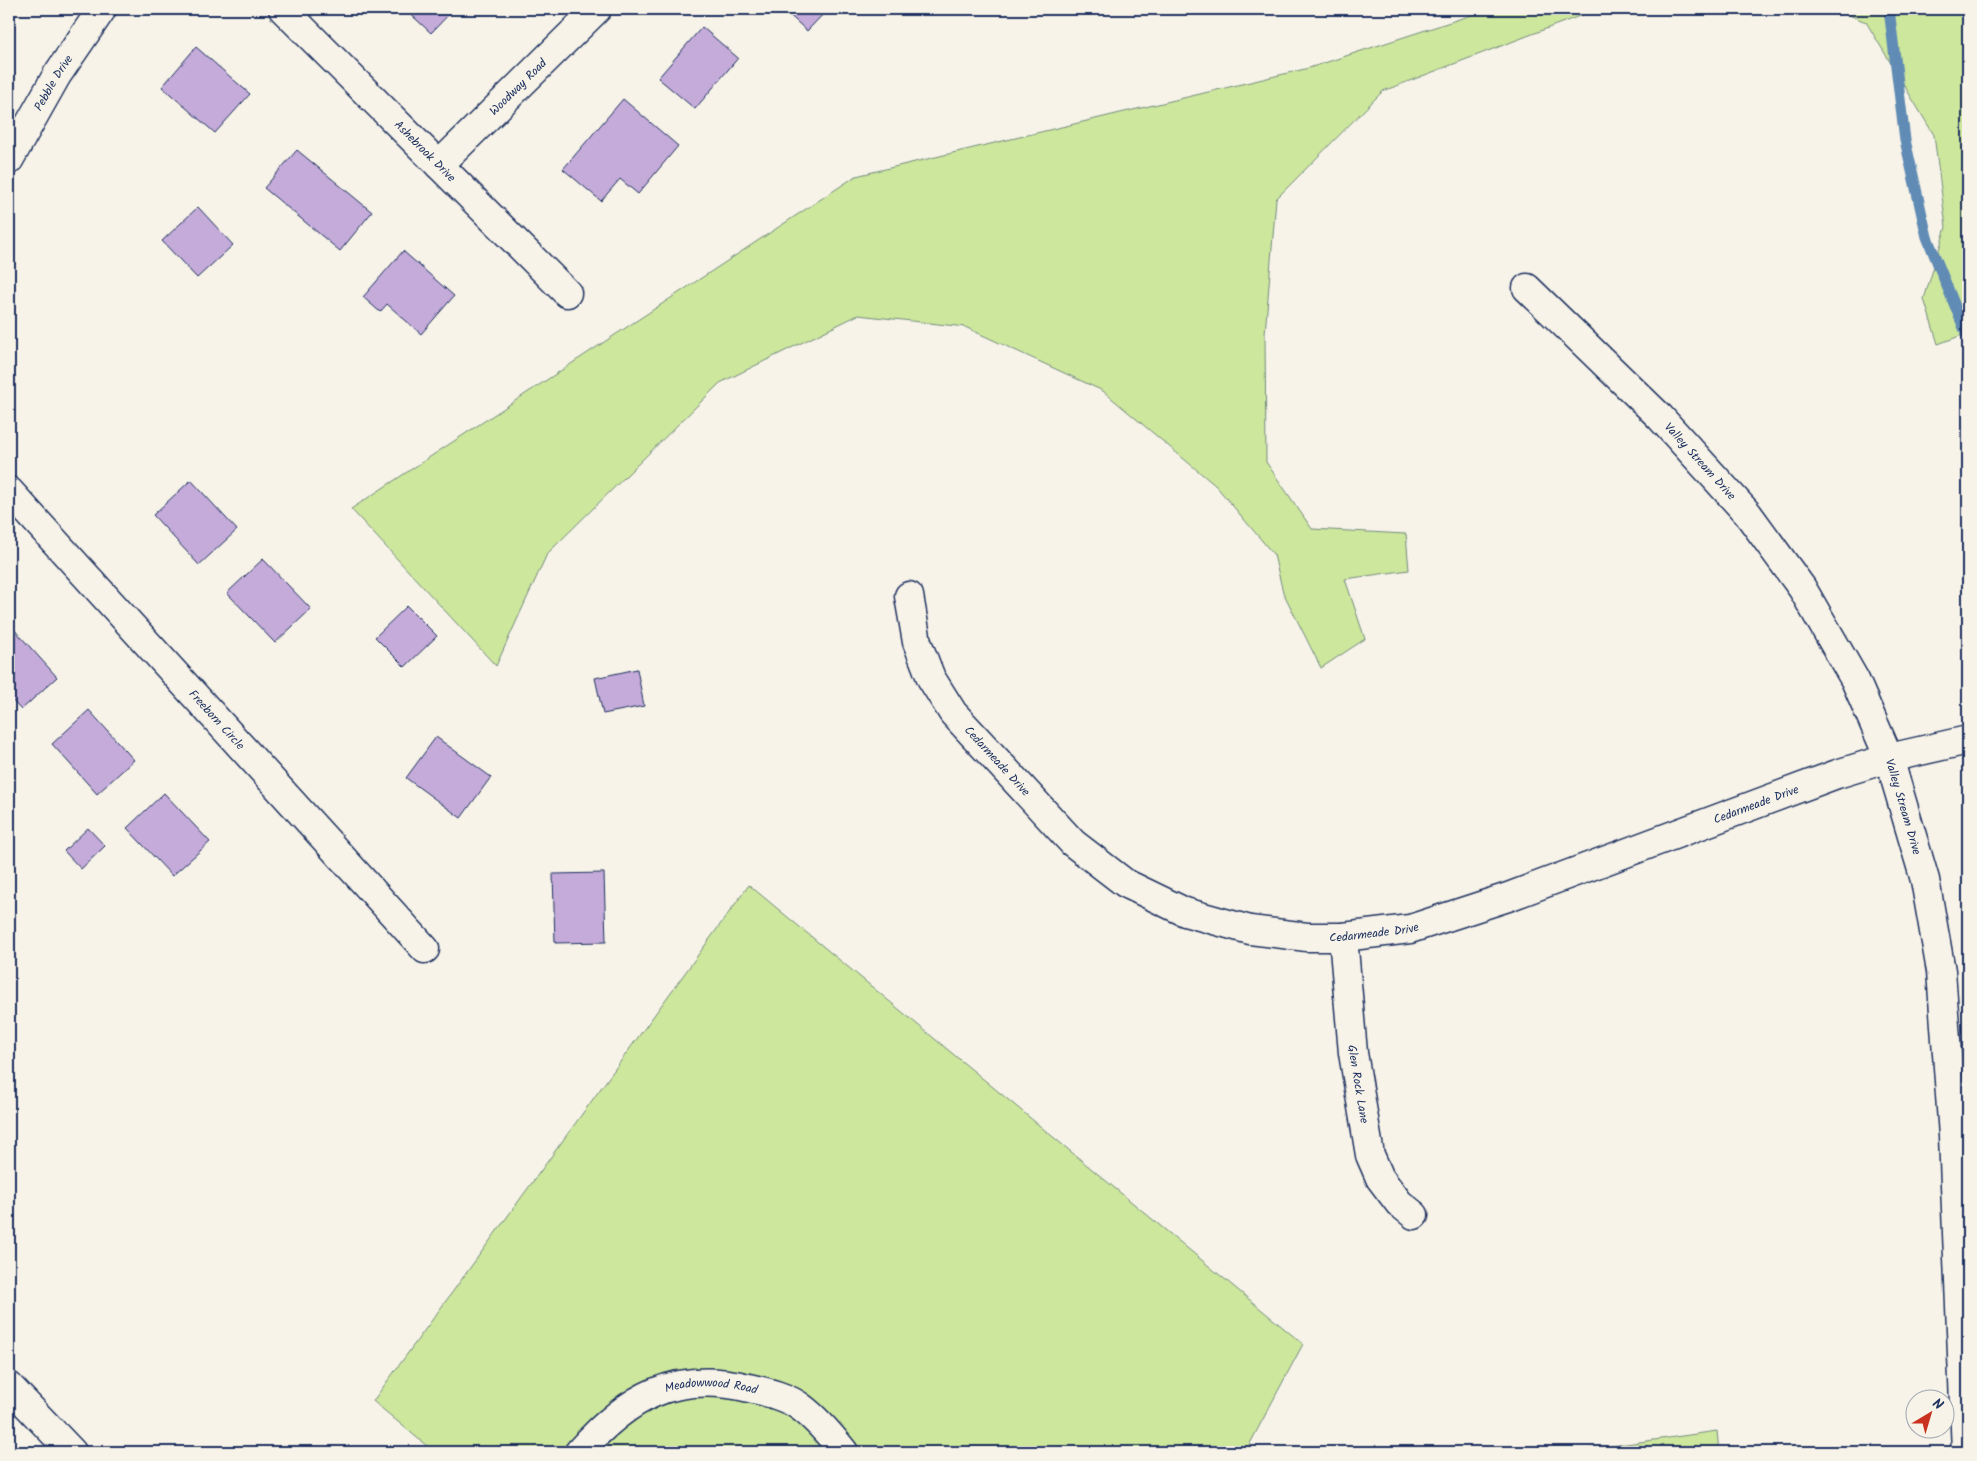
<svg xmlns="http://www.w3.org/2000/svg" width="1977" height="1461" viewBox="0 0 1977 1461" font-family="Kalam,sans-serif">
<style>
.green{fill:#cde79d;stroke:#748b7e}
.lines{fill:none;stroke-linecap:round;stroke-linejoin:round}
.stream{stroke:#618bb4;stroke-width:11}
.building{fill:#c4abd9;stroke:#1b2f5e}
.minor-casing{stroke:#1b2f5e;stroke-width:31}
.minor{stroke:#f7f3e8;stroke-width:28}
.labels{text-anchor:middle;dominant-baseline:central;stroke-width:4;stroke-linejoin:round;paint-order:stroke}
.street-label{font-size:12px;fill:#1b2f5e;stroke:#f7f3e8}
</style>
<rect width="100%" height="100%" fill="#f7f3e8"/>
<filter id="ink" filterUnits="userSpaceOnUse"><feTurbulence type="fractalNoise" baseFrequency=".02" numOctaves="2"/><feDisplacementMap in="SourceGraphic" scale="10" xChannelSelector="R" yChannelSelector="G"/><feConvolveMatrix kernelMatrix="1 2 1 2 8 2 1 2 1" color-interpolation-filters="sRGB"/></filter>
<g filter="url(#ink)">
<g class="green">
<path d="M1490,9H1598L1383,91L1276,199L1265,334L1266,462L1312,529L1406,534L1409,570L1345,579L1365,639L1321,668L1283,592L1274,555L1216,486L1103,391L965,327L858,315L720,383L547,554L496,666L351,509L856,176L1309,68Z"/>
<path d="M1834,9H1968V333L1938,344L1924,299L1946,227L1934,135L1866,22Z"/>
<path d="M749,885L1303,1344L1246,1451L1248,1452H434L373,1401Z"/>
<path d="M1717,1431L1719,1452H1570Z"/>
</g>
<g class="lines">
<path class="stream" d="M1889,9L1905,140L1927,237L1968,338"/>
</g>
<g class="building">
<path d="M405,9H454L431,33Z"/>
<path d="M783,9H828L807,31Z"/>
<path d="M702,27L738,58L695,109L658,78Z"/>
<path d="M196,47L250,94L215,133L162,87Z"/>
<path d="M623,99L678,146L638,194L620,179L601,201L563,169Z"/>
<path d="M297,150L372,212L340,251L264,188Z"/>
<path d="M198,207L233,245L197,278L162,241Z"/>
<path d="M403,251L454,296L421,334L387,304L380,312L363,297Z"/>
<path d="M191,480L237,530L199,565L153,515Z"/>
<path d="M263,559L311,609L275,643L227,593Z"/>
<path d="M407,606L437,636L405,667L375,637Z"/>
<path d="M12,627L57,677L21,710L9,697V630Z"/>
<path d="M637,669L644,706L603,714L595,678Z"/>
<path d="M89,710L134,760L97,794L52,744Z"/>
<path d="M436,737L491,777L461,818L406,778Z"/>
<path d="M164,793L210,842L172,876L127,828Z"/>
<path d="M88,828L105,846L81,869L64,851Z"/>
<path d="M604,873L606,942L555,943L553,874Z"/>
</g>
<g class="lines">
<defs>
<g id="minor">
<path id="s1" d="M283,9L567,293"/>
<path id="s2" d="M9,160L57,75L102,9"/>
<path id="s3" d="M439,165L597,9"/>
<path id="s4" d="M1527,288L1660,417L1748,514L1802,588L1855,680L1889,758L1925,880L1941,971L1953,1136L1966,1452"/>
<path id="s5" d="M9,491L425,949"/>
<path id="s6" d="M909,596L917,642L931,678L953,713L1073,843L1125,883L1185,912L1250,930L1307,937H1343L1410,929L1508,897L1837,774L1889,758L1968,740"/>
<path id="s7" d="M1343,937L1353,1053L1370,1155L1380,1178L1399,1203L1414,1215"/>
<path d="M9,1386L72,1452"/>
<path id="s8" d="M579,1452C628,1397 674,1370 749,1388C767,1392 788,1397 802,1408C818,1420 832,1437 844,1452"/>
</g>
</defs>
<use href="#minor" class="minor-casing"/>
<use href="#minor" class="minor"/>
</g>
</g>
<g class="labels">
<g class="street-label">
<text stroke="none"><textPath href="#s2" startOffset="89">Pebble Drive</textPath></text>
<text stroke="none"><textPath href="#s3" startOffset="111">Woodway Road</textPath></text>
<text stroke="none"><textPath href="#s1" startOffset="201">Ashebrook Drive</textPath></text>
<text stroke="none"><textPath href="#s4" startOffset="245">Valley Stream Drive</textPath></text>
<text stroke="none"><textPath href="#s5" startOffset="309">Freeborn Circle</textPath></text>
<text stroke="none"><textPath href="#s6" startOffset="192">Cedarmeade Drive</textPath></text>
<text stroke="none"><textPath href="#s6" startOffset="1032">Cedarmeade Drive</textPath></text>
<text stroke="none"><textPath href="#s4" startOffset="650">Valley Stream Drive</textPath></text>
<text stroke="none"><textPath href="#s6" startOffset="628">Cedarmeade Drive</textPath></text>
<text stroke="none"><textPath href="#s7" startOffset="148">Glen Rock Lane</textPath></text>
<text stroke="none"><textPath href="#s8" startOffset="155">Meadowwood Road</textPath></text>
</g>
</g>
<rect width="1977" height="1461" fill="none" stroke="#f7f3e8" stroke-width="30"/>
<rect x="15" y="15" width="1947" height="1431" fill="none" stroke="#1b2f5e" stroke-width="2" filter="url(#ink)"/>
<g transform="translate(1930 1414) rotate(38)"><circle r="24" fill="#f7f3e8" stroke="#9fa5b1"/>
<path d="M0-4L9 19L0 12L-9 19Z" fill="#c8321e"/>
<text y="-8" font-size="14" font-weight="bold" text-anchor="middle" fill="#1b2f5e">N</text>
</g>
</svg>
